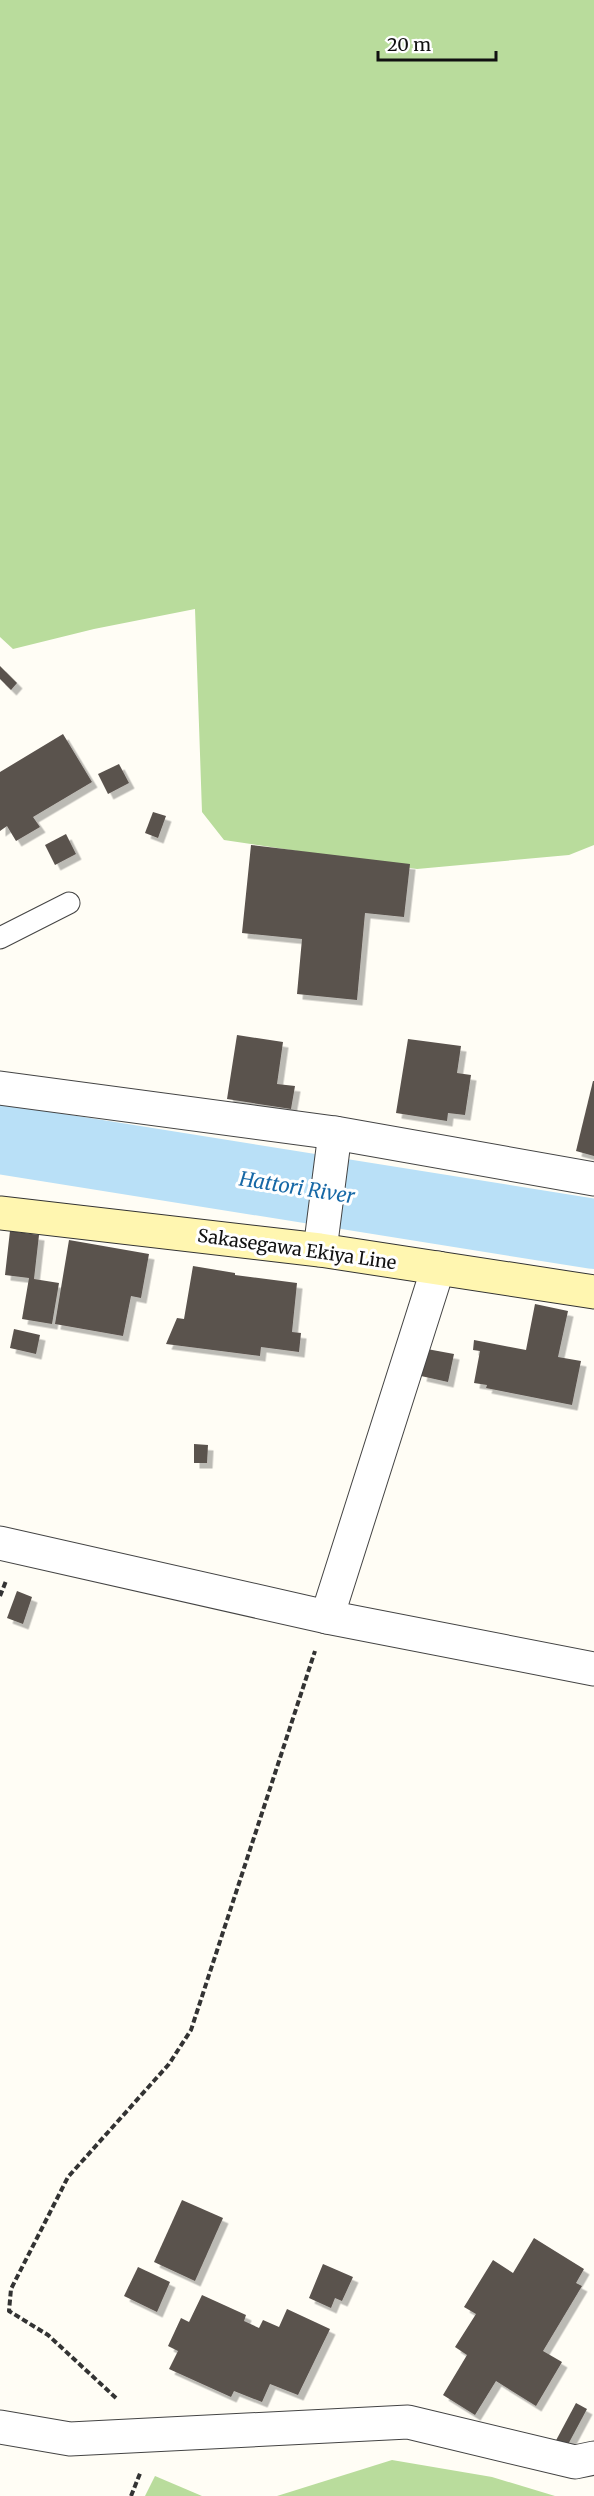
<svg xmlns="http://www.w3.org/2000/svg" width="594" height="2496" viewBox="0 0 594 2496" font-family="Merriweather,serif">
<style>
.forest{fill:#b9dc9c}
.lines{fill:none;stroke-linecap:round;stroke-linejoin:round}
.river{stroke:#b9e0f7;stroke-width:70}
.building{fill:#5a524d;filter:url(#shadow)}
.lane-casing{stroke:#444;stroke-width:23}
.street-casing{stroke:#444;stroke-width:35}
.secondary-casing{stroke:#333;stroke-width:35}
.path{stroke:#333;stroke-width:4;stroke-dasharray:6 3;stroke-linecap:butt}
.lane{stroke:#fff;stroke-width:21}
.street{stroke:#fff;stroke-width:33}
.secondary{stroke:#fff6b0;stroke-width:33}
.labels{text-anchor:middle;dominant-baseline:central;stroke-width:6;stroke-linejoin:round;paint-order:stroke}
.street-label{font-size:18px;fill:#111;stroke:#fff}
.water-label{font-size:20px;font-style:italic;fill:#1768a6;stroke:#fff}
</style>
<defs>
<filter id="shadow"><feDropShadow dx="5.5" dy="5.5" stdDeviation="0" flood-color="#0004"/></filter>
</defs>
<rect width="100%" height="100%" fill="#fffdf5"/>
<g class="forest">
<path d="M0,0H594V845L569,855L417,869L224,840L202,812L195,609L94,629L13,649L0,637Z"/>
<path d="M392,2460L492,2477L555,2496H277Z"/>
<path d="M155,2476L202,2496H145Z"/>
</g>
<g class="lines">
<path class="river" d="M0,1139L594,1234"/>
</g>
<g class="building">
<path d="M0,666L17,683L11,690L0,679Z"/>
<path d="M63,734L92,782L33,817L40,827L16,841L7,826L0,831V772Z"/>
<path d="M119,764L129,783L108,794L98,774Z"/>
<path d="M153,812L166,816L158,838L145,833Z"/>
<path d="M66,834L76,854L55,865L45,845Z"/>
<path d="M251,845L410,864L404,917L365,913L357,1000L297,994L302,939L242,933Z"/>
<path d="M237,1035L283,1042L277,1084L295,1086L291,1109L227,1099Z"/>
<path d="M408,1039L461,1046L457,1073L471,1075L465,1115L448,1113L447,1121L396,1113Z"/>
<path d="M593,1081H594V1156L576,1151Z"/>
<path d="M10,1231L39,1235L34,1279L59,1283L52,1324L22,1319L29,1278L5,1275Z"/>
<path d="M69,1240L149,1254L141,1298L131,1296L123,1336L55,1324Z"/>
<path d="M193,1266L235,1273V1275L297,1283L292,1332L301,1333L299,1352L261,1347L260,1356L166,1344L177,1318L184,1319Z"/>
<path d="M535,1304L568,1311L558,1357L581,1361L572,1405L486,1388L487,1385L474,1383L480,1351L473,1350L474,1340L526,1350Z"/>
<path d="M14,1329L40,1335L36,1354L10,1348Z"/>
<path d="M427,1349L454,1354L448,1382L421,1376Z"/>
<path d="M194,1444L208,1445L207,1463H194Z"/>
<path d="M17,1591L32,1597L23,1624L7,1618Z"/>
<path d="M182,2200L223,2218L195,2281L154,2262Z"/>
<path d="M534,2238L584,2269L576,2283L582,2286L543,2351L562,2362L536,2406L496,2381L475,2415L443,2395L467,2355L455,2347L476,2314L464,2307L493,2260L513,2273Z"/>
<path d="M323,2264L353,2277L342,2301L335,2298L331,2308L309,2298Z"/>
<path d="M138,2267L170,2282L157,2312L124,2296Z"/>
<path d="M202,2295L246,2315L244,2321L259,2328L263,2320L279,2327L287,2309L330,2329L298,2395L270,2384L262,2402L234,2391L231,2397L169,2369L178,2351L168,2346L181,2318L189,2322Z"/>
<path d="M576,2403L587,2409L564,2452L553,2446Z"/>
</g>
<g class="lines">
<defs>
<path id="lane" d="M0,938L69,903"/>
<g id="street">
<path d="M0,1088L335,1133L594,1179"/>
<path d="M320,1250L335,1133"/>
<path d="M0,1543L327,1617L594,1669"/>
<path d="M327,1617L438,1268"/>
<path d="M0,2427L70,2439L408,2422L575,2462L594,2458"/>
</g>
<path id="secondary" d="M0,1213L320,1250L594,1292"/>
</defs>
<use href="#lane" class="lane-casing"/>
<use href="#street" class="street-casing"/>
<use href="#secondary" class="secondary-casing"/>
<g class="path">
<path d="M0,1596L6,1581"/>
<path d="M116,2398L48,2335L9,2311L11,2289L68,2177L169,2064L191,2030L315,1651"/>
<path d="M131,2496L141,2471"/>
</g>
<use href="#lane" class="lane"/>
<use href="#street" class="street"/>
<use href="#secondary" class="secondary"/>
</g>
<g class="labels">
<g class="street-label">
<text transform="translate(297 1249) rotate(8)">Sakasegawa Ekiya Line</text>
</g>
<g class="water-label">
<text transform="translate(297 1187) rotate(9)">Hattori River</text>
</g>
</g>
<path d="M378 51v9h118v-9" fill="none" stroke="#111111" stroke-width="3"/>
<text x="387" y="51" font-size="18" fill="#111111" stroke="#ffffff" stroke-width="4.5" paint-order="stroke">20 m</text>
</svg>
